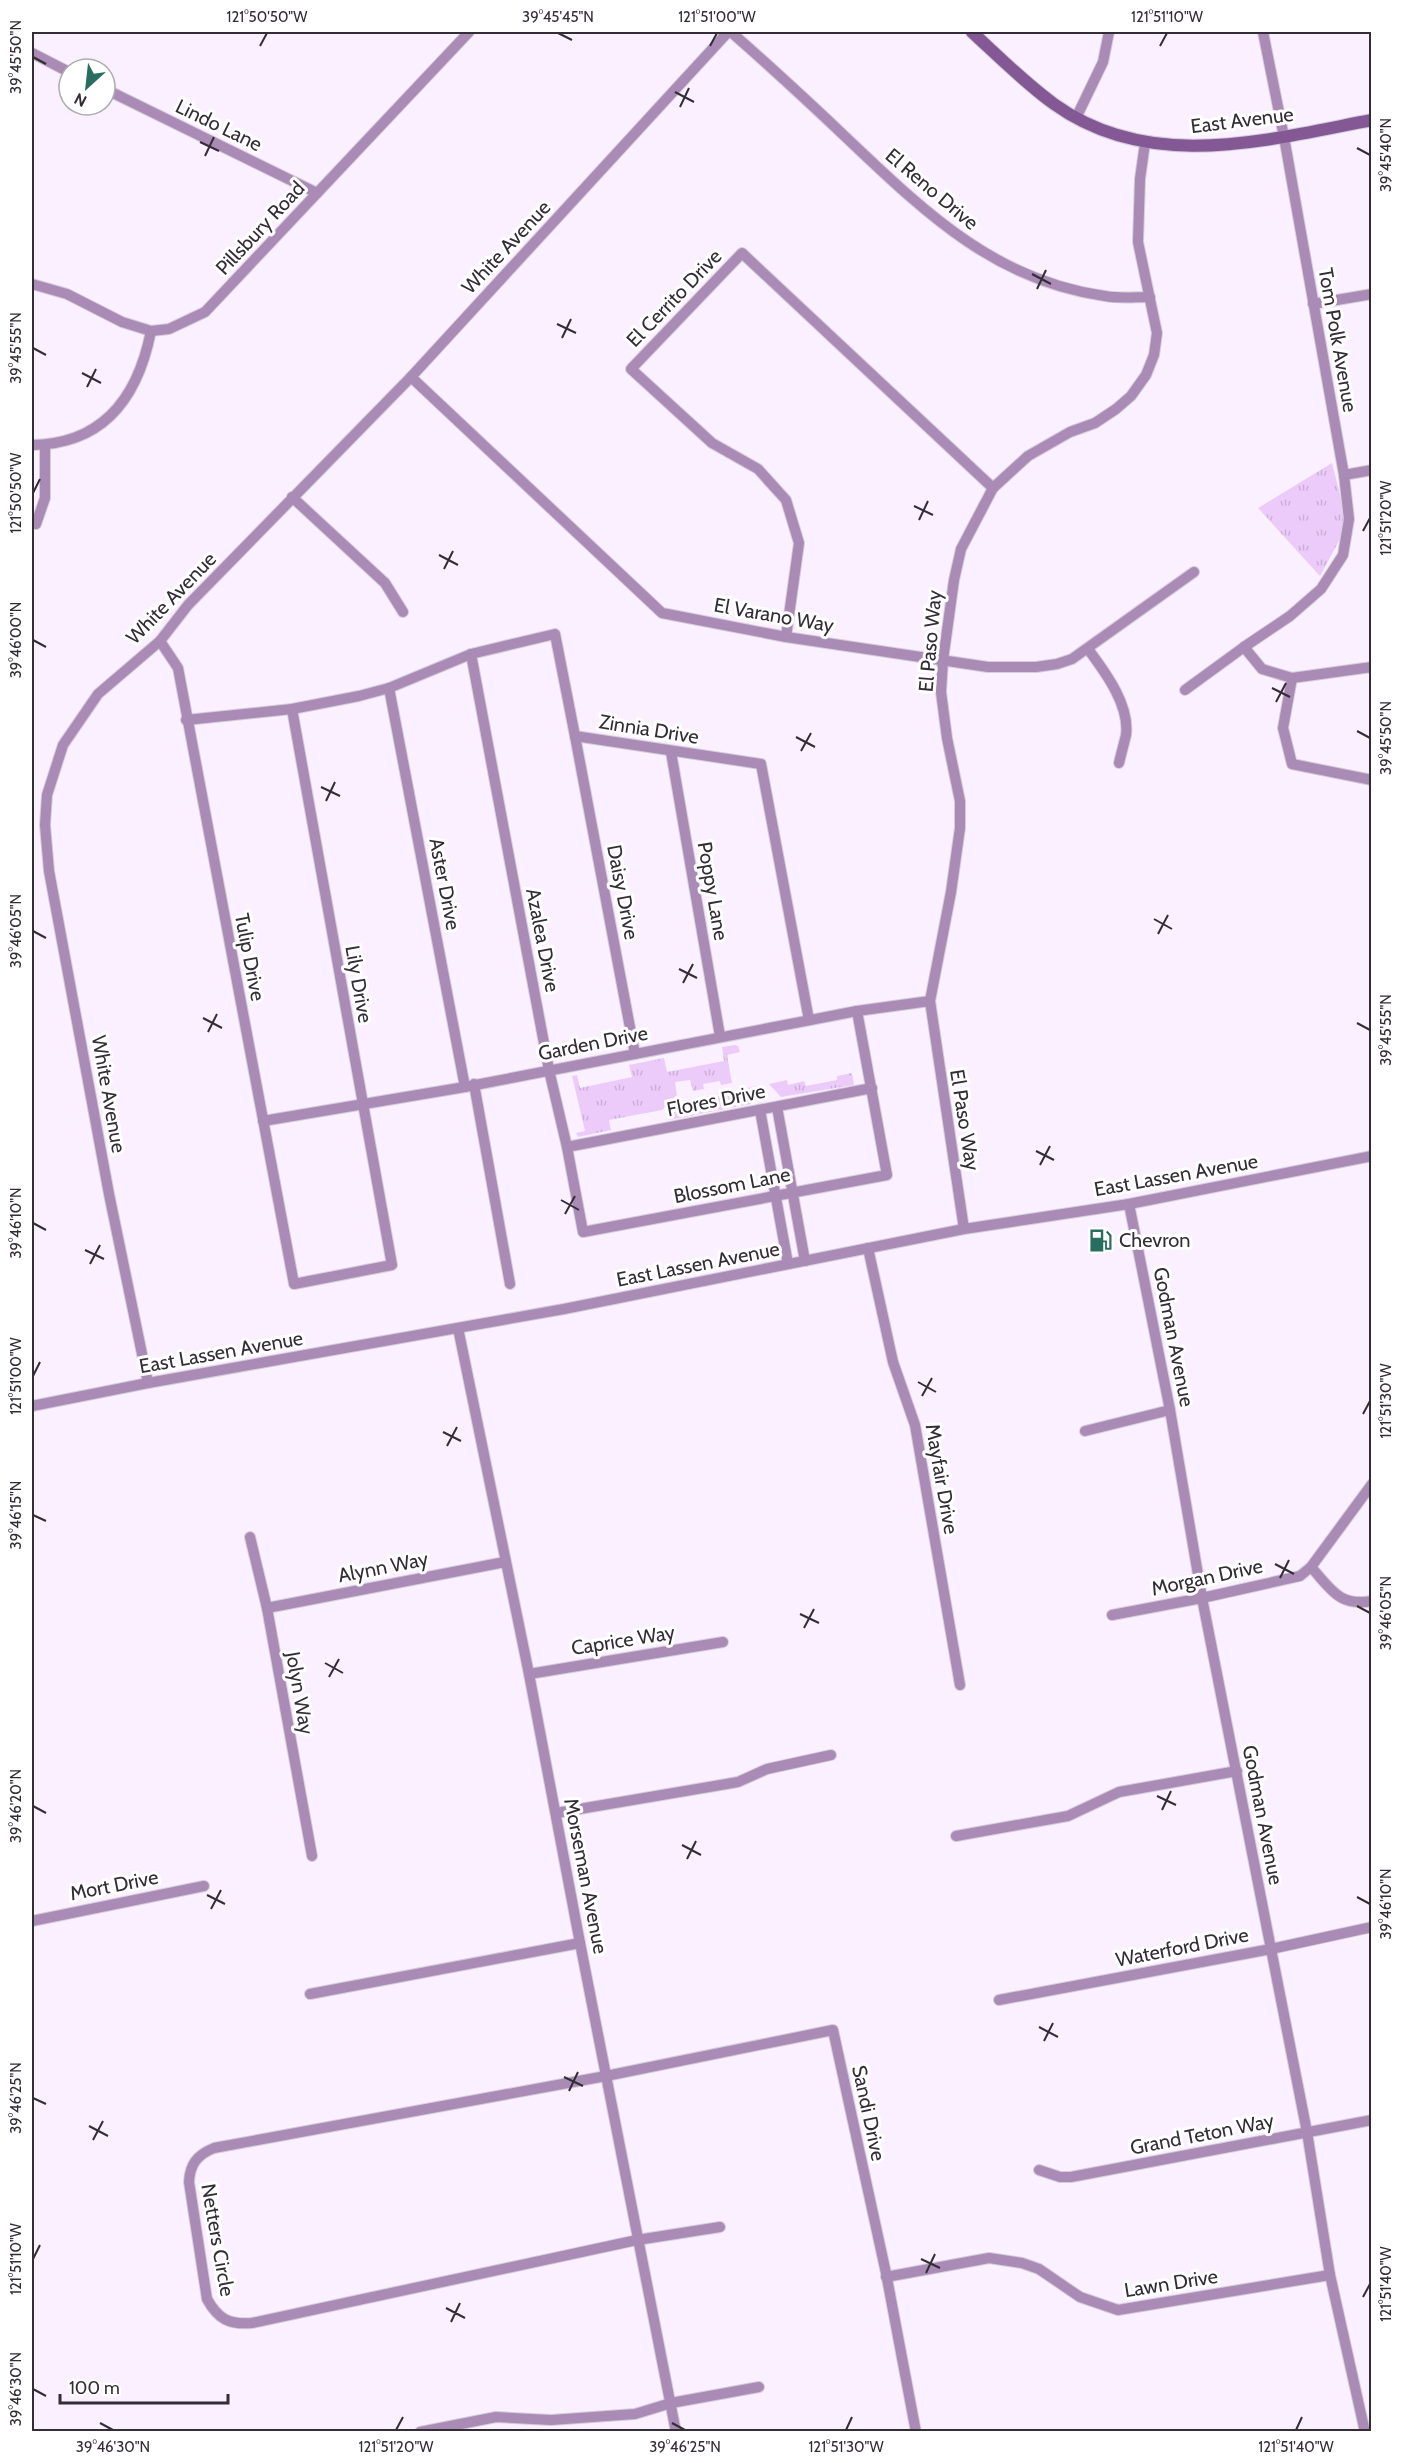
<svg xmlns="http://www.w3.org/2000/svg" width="1403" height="2463" viewBox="0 0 1403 2463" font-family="Cabin,sans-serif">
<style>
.grass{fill:url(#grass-tufts)}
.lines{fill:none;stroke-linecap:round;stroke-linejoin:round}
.minor-casing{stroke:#d6cddb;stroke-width:12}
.secondary-casing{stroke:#d6cddb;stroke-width:14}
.minor{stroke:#a98bb5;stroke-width:10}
.secondary{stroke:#835895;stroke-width:12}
.ticks{fill:none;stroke:#332d36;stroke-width:2}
.labels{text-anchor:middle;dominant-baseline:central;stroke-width:6;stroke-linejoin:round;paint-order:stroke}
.street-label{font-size:20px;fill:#332d36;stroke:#fff}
.poi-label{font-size:20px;fill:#332d36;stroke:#fff;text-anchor:start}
.neatline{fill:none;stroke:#332d36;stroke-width:2}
.ticks-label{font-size:15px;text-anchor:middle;fill:#332d36}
</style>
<defs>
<pattern id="grass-tufts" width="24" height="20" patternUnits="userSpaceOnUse" patternTransform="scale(1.5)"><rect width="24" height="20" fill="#eccbfa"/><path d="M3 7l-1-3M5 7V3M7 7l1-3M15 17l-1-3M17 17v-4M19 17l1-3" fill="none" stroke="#cbafd7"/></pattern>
</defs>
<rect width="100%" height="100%" fill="#faf0ff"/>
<g class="grass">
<path d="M1332,463L1345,514L1340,539L1320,576L1258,508Z"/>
<path d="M735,1045L738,1046L740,1052L727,1055L732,1083L721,1085L720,1081L703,1084L704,1089L693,1091L690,1080L675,1082L677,1095L662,1110L609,1120L611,1130L578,1137L576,1133L585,1131L572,1076L577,1075L580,1088L632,1077L629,1065L664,1058L667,1072L724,1061L722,1047Z"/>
<path d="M852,1073L854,1085L781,1097L769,1084L787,1080L788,1085L804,1081L806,1086L837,1080V1076Z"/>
<path d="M757,1086L750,1104L669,1120L668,1111L676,1102L709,1096L710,1098L719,1096V1094Z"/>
</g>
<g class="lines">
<defs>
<g id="minor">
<path d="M731,32C772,68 812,105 852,143C928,215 997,281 1105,296C1119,299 1135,297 1150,297"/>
<path d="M32,53L69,72"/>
<path d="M105,89L317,193"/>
<path d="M1076,118L1103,62L1109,32"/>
<path d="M32,284L67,294L122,322L151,331L169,329L205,312L469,32"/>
<path d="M1313,304L1372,294"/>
<path d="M411,377L662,613L786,637L988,667H1036L1057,664L1072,659L1194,572"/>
<path d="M32,445C104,444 138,397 151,331"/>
<path d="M1344,475L1372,470"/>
<path d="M292,497L385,583L403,612"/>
<path d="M36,524L45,498V445"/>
<path d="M786,637L799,543L786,500L758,469L712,443L631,369L742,253L993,488"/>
<path d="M160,641L178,668L294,1284L392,1265L292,709"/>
<path d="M1244,647L1262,669L1292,678L1372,667"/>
<path d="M1088,649C1105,672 1130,705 1126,735C1124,744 1121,754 1119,763"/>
<path d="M471,654L549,1070L567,1147L583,1232L887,1175L857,1011"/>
<path d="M1292,678L1283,728L1292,764L1372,780"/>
<path d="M389,688L465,1087"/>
<path d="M1185,690L1244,647L1290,616L1321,589L1343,555L1349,519L1344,475L1284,137L1263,32"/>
<path d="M186,720L292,709L359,696L389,688L471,654L555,634L575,736L761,764L809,1020"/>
<path d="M575,736L635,1054"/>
<path d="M671,752L720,1036"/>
<path d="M474,1084L510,1284"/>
<path d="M777,1107L805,1261"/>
<path d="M760,1110L788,1264"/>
<path d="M263,1121L465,1087L857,1011L930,1001"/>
<path d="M567,1147L872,1088"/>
<path d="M1129,1204L1170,1410L1202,1598L1307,2132L1330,2275L1365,2432"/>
<path d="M964,1229L930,1001L951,892L960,828V801L947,738L941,692L943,660L954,580L961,549L993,488L1028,456L1070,432L1095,423L1116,409L1131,396L1146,375L1154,355L1157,333L1138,242L1140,179L1145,143"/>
<path d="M868,1248L893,1362L915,1425L960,1685"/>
<path d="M458,1328L529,1674L580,1943L676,2432"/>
<path d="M148,1383L109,1194L49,871L45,825L47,795L63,745L98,694L160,641L188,605L411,377L728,32"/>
<path d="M32,1406L148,1383L564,1309L964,1229L1129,1204L1372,1156"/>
<path d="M1085,1431L1170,1410"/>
<path d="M250,1537L267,1608L312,1856"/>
<path d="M1311,1567C1331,1589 1339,1607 1372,1601"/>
<path d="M267,1608L505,1562"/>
<path d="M1112,1615L1202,1598L1300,1576L1311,1567L1372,1484"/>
<path d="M529,1674L723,1642"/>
<path d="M556,1813L738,1782L767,1769L831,1755"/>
<path d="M956,1836L1068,1816L1119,1792L1237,1771"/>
<path d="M32,1921L204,1886"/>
<path d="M310,1994L580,1943"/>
<path d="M999,2000L1271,1949L1372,1927"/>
<path d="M1039,2170L1060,2177H1071L1372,2120"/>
<path d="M720,2227L637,2240L252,2323C229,2325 218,2319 207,2299L189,2182C190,2164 197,2155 214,2148L606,2076L833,2030L886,2273L916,2432"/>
<path d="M886,2277L989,2258L1022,2263L1039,2269L1080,2297L1118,2310L1330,2275"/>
<path d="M420,2432L496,2417L551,2420L635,2414L671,2403L759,2387"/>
</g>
<path id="secondary" d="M972,32C999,57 1025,83 1054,104C1150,173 1266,140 1372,120"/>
</defs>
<use href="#minor" class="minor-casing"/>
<use href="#secondary" class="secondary-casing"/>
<use href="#minor" class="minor"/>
<use href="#secondary" class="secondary"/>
</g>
<path class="ticks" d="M558,33L572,40M260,46L267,33M710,46L717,33M1160,46L1167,33M33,57L46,64M675,92L694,102M680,107L689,88M200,142L219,151M1357,148L1370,155M205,156L214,137M1032,274L1051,284M1037,289L1046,270M557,324L576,333M562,338L571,319M33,348L46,355M82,373L101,383M87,387L96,369M33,493L40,479M914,506L933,515M919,520L928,501M1363,531L1370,518M439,555L458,565M444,569L453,551M33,640L46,647M1272,688L1290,697M1276,702L1286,683M1357,731L1370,738M796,737L815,747M801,751L811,733M321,787L340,796M326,801L335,782M1154,919L1172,929M33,931L46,938M1158,934L1168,915M679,969L697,978M683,983L693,964M203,1018L222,1028M1357,1023L1370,1030M208,1032L217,1014M1036,1151L1054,1160M1040,1165L1050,1146M561,1200L579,1210M565,1214L575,1196M33,1223L46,1230M85,1250L104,1259M90,1264L100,1245M33,1376L40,1362M918,1382L936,1392M922,1396L932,1378M1363,1414L1370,1401M443,1432L461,1441M447,1446L457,1427M33,1515L46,1521M1275,1564L1294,1574M1280,1578L1289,1560M1357,1606L1370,1613M800,1614L819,1623M804,1628L814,1609M325,1663L343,1673M329,1677L339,1659M1157,1796L1176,1805M33,1806L46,1813M1162,1810L1171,1791M682,1845L701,1855M687,1859L696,1841M207,1895L225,1904M1357,1897L1370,1904M211,1909L221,1890M1039,2027L1058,2037M1044,2041L1053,2023M564,2077L583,2086M569,2091L578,2072M33,2098L46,2104M89,2126L108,2136M93,2140L103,2121M33,2259L40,2245M921,2259L940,2268M926,2273L935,2254M1363,2297L1370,2284M446,2308L465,2318M451,2322L460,2303M33,2389L46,2396M100,2423L113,2430M672,2423L685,2430M396,2430L403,2417M846,2430L852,2417M1296,2430L1302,2417"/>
<defs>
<symbol id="fuel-bare" viewBox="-9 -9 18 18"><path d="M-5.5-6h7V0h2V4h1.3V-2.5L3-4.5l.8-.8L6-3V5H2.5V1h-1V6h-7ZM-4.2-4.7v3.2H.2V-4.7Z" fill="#286d5f" stroke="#fff" stroke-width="2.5" paint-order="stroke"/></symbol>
</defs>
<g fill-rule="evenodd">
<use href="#fuel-bare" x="1084" y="1224" width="33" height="33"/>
</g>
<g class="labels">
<g class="street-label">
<text transform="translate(1242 120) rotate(-7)">East Avenue</text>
<text transform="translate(219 125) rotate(26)">Lindo Lane</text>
<text transform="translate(932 189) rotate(40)">El Reno Drive</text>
<text transform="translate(260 228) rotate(-47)">Pillsbury Road</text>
<text transform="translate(506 247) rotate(-47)">White Avenue</text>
<text transform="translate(674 298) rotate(-46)">El Cerrito Drive</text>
<text transform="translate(1338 340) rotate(80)">Tom Polk Avenue</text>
<text transform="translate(171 598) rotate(-46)">White Avenue</text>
<text transform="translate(774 615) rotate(10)">El Varano Way</text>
<text transform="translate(930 641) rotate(-85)">El Paso Way</text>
<text transform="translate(649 729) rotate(9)">Zinnia Drive</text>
<text transform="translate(445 884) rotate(79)">Aster Drive</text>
<text transform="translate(713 891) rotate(80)">Poppy Lane</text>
<text transform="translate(623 892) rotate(79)">Daisy Drive</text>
<text transform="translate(543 940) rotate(79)">Azalea Drive</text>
<text transform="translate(250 957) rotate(79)">Tulip Drive</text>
<text transform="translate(359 984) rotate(80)">Lily Drive</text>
<text transform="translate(593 1043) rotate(-11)">Garden Drive</text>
<text transform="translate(109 1094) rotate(80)">White Avenue</text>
<text transform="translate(716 1100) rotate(-11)">Flores Drive</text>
<text transform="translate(965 1120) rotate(81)">El Paso Way</text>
<text transform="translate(1176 1175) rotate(-10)">East Lassen Avenue</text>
<text transform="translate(732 1185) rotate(-11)">Blossom Lane</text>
<text transform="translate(698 1264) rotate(-11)">East Lassen Avenue</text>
<text transform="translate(1174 1337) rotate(79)">Godman Avenue</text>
<text transform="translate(221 1352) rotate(-10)">East Lassen Avenue</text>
<text transform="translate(942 1479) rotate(80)">Mayfair Drive</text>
<text transform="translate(383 1567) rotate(-11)">Alynn Way</text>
<text transform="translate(1207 1577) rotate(-12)">Morgan Drive</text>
<text transform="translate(623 1640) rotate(-9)">Caprice Way</text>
<text transform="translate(300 1693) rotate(80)">Jolyn Way</text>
<text transform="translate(1263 1815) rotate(79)">Godman Avenue</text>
<text transform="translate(586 1876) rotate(79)">Morseman Avenue</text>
<text transform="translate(114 1885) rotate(-11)">Mort Drive</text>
<text transform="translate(1182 1947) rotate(-11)">Waterford Drive</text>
<text transform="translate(869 2113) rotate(78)">Sandi Drive</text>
<text transform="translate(1202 2134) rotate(-11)">Grand Teton Way</text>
<text transform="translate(218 2240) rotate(80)">Netters Circle</text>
<text transform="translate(1171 2283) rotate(-9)">Lawn Drive</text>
</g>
<g class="poi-label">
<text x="1119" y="1240">Chevron</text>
</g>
</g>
<rect width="1403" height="2463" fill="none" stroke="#ffffff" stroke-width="66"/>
<g transform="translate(87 87) rotate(207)"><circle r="28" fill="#ffffff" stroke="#adabaf" stroke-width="1.5"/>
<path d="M0-4.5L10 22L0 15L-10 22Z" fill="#286d5f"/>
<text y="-9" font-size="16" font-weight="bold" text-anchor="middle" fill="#332d36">N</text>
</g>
<path d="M60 2394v9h168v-9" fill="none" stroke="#332d36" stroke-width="3"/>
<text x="69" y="2394" font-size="18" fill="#332d36" stroke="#ffffff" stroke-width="4.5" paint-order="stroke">100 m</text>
<rect x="33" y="33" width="1337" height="2397" class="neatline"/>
<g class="ticks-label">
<text x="267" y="22">121°50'50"W</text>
<text x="558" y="22">39°45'45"N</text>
<text x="717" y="22">121°51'00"W</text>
<text x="1167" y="22">121°51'10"W</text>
<text transform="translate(16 57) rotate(-90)" y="5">39°45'50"N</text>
<text transform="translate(1386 155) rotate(-90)" y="5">39°45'40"N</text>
<text transform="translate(16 348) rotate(-90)" y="5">39°45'55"N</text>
<text transform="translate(16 493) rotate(-90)" y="5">121°50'50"W</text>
<text transform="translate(1386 518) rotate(-90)" y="5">121°51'20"W</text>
<text transform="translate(16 640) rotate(-90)" y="5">39°46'00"N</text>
<text transform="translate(1386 738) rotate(-90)" y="5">39°45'50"N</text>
<text transform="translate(16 931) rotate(-90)" y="5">39°46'05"N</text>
<text transform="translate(1386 1030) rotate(-90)" y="5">39°45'55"N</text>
<text transform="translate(16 1223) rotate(-90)" y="5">39°46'10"N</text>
<text transform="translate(16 1376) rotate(-90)" y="5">121°51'00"W</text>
<text transform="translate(1386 1401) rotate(-90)" y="5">121°51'30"W</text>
<text transform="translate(16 1515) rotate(-90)" y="5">39°46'15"N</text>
<text transform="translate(1386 1613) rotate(-90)" y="5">39°46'05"N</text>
<text transform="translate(16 1806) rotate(-90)" y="5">39°46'20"N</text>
<text transform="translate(1386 1904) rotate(-90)" y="5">39°46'10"N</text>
<text transform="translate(16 2098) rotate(-90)" y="5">39°46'25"N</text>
<text transform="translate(16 2259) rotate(-90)" y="5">121°51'10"W</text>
<text transform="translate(1386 2284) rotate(-90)" y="5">121°51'40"W</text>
<text transform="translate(16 2389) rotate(-90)" y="5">39°46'30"N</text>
<text x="113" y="2452">39°46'30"N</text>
<text x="396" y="2452">121°51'20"W</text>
<text x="685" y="2452">39°46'25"N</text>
<text x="846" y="2452">121°51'30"W</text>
<text x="1296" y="2452">121°51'40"W</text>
</g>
</svg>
